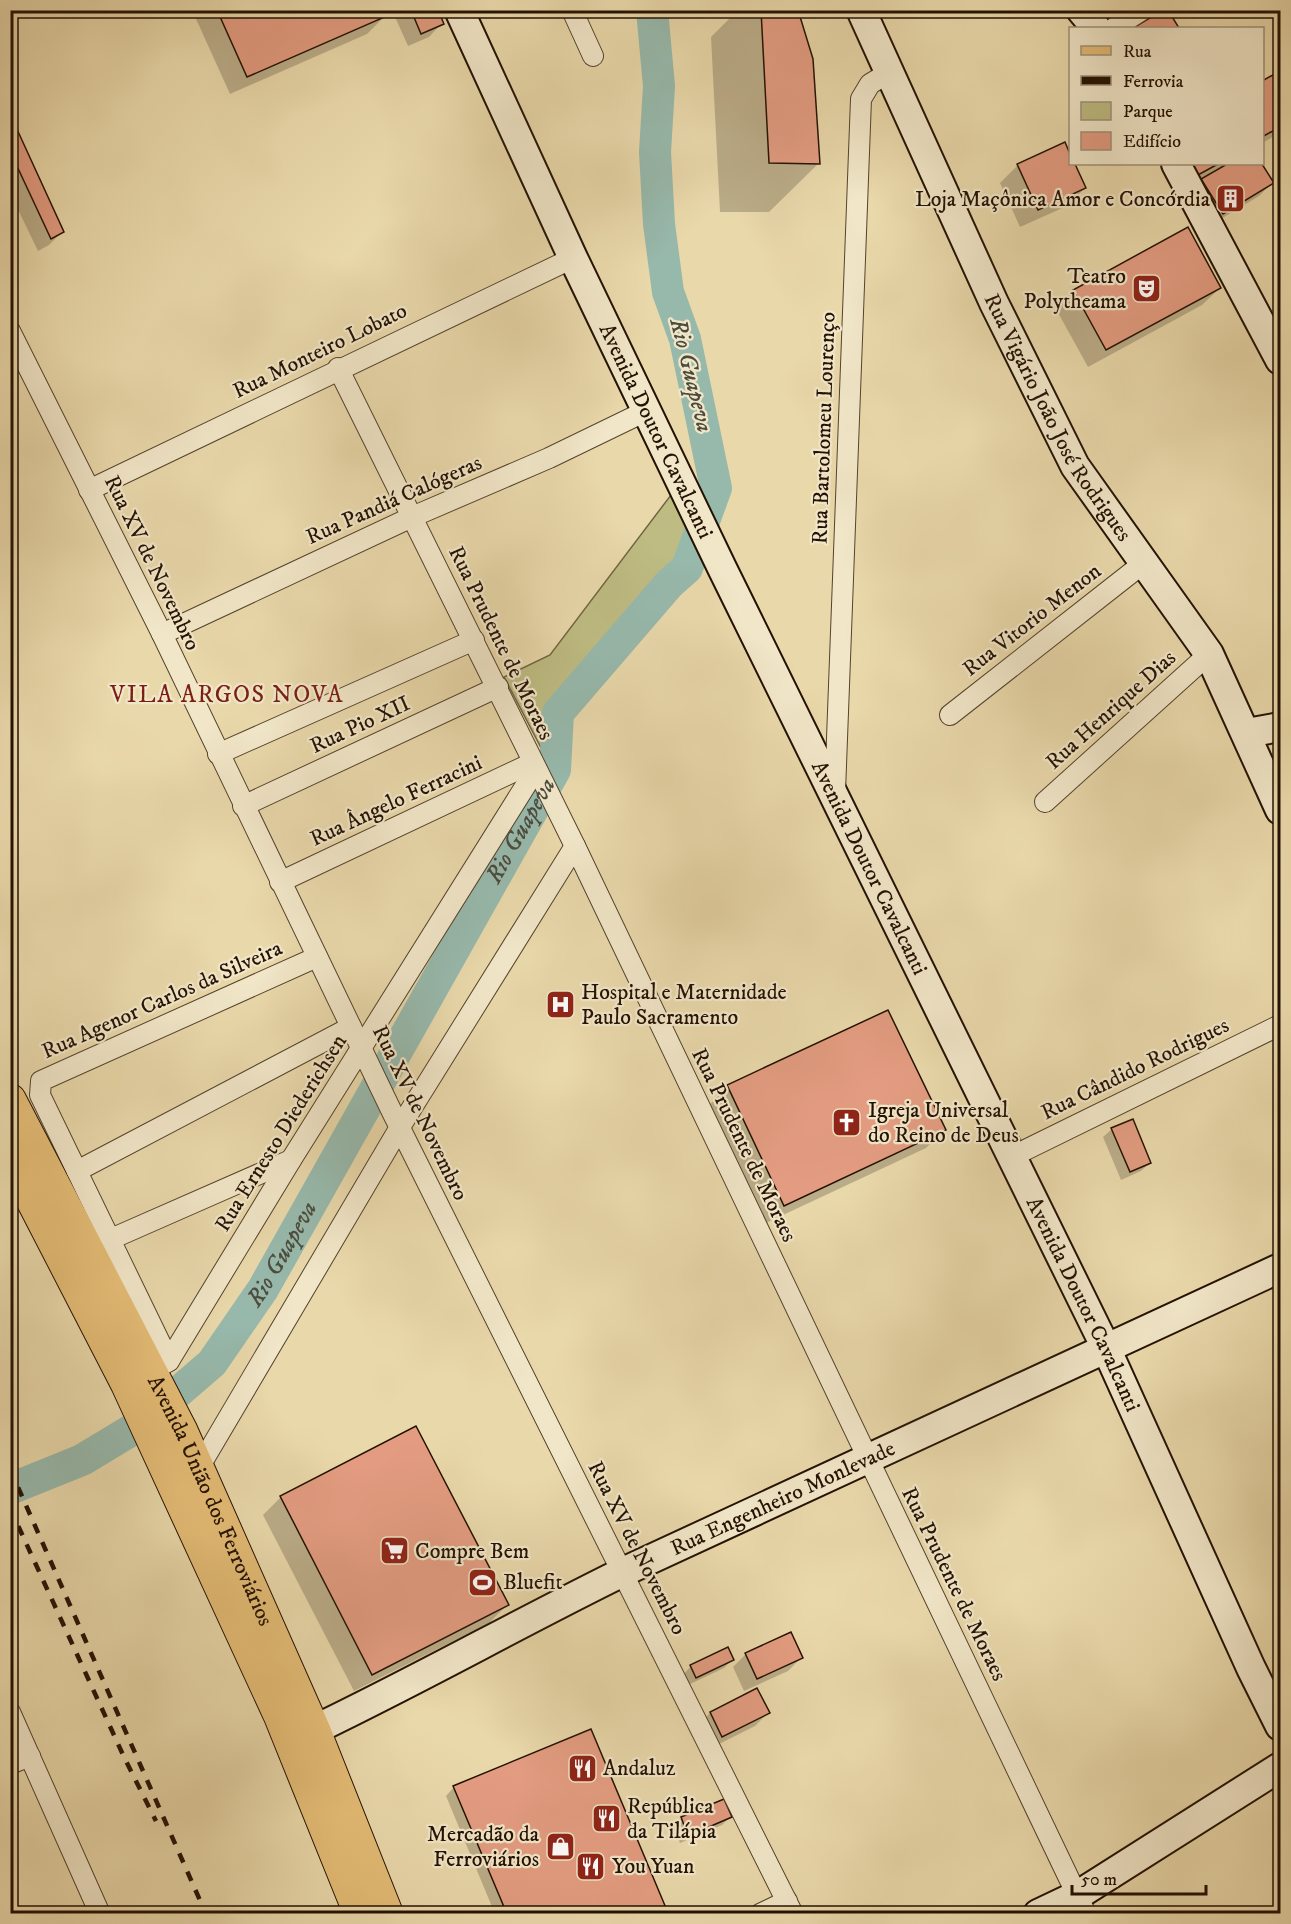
<svg xmlns="http://www.w3.org/2000/svg" width="1291" height="1924" viewBox="0 0 1291 1924" font-family="'IM FELL DW Pica',serif">
<style>
.green{fill:#bebc83;stroke:#706643;stroke-width:1.5}
.shadow{fill:#0003}
.lines{fill:none;stroke-linecap:round;stroke-linejoin:round}
.river{stroke:#97b9ac;stroke-width:32}
.building{fill:#e39c81;stroke:#231103;stroke-width:1.5}
.street-casing{stroke:#54432d;stroke-width:22}
.secondary-casing{stroke:#231103;stroke-width:32}
.primary-casing{stroke:#231103;stroke-width:34}
.street{stroke:#f1e6c8;stroke-width:20}
.secondary{stroke:#f1e6c8;stroke-width:28}
.primary{stroke:#e4bc75;stroke-width:32}
.rail{stroke:#231103;stroke-width:4.5;stroke-dasharray:10 10;stroke-linecap:butt}
.labels{text-anchor:middle;dominant-baseline:central;stroke-width:4.5;stroke-linejoin:round;paint-order:stroke}
.poi-label{font-size:22px;fill:#231103;stroke:#f1e6c8;text-anchor:start}
.street-label{font-size:22px;fill:#231103;stroke:#f1e6c8}
.water-label{font-size:24px;font-style:italic;fill:#4c4c3e;stroke:#f1e6c8}
.neighbourhood-label{font-size:24px;letter-spacing:1.5px;fill:#7a1f14;stroke:#f1e6c8}
</style>
<rect width="100%" height="100%" fill="#e9d8aa"/>
<filter id="stains"><feTurbulence type="fractalNoise" baseFrequency=".00333" numOctaves="4"/><feColorMatrix values="0 0 0 0 .2 0 0 0 0 .09 0 0 0 0 .02 0 0 0 .5 -.17"/></filter>
<radialGradient id="worn" r=".72"><stop offset=".6" stop-color="#630" stop-opacity="0"/><stop offset="1" stop-color="#630" stop-opacity=".3"/></radialGradient>
<path class="green" d="M674,491L693,523L667,573L587,662L548,714L549,763L504,677L550,655Z"/>
<g class="shadow">
<path d="M192,10H382L385,16L367,34L230,94Z"/>
<path d="M392,10H436L442,23L429,37L408,46Z"/>
<path d="M738,10H796L819,163L769,212H720L711,37Z"/>
<path d="M1166,11L1177,28H1136Z"/>
<path d="M1280,73V133L1262,143V83Z"/>
<path d="M10,118L62,232L49,245L38,251L10,193Z"/>
<path d="M1064,144L1070,164H1073L1085,188L1067,206L1020,227L1000,183L1018,165Z"/>
<path d="M1163,164H1260L1272,183L1259,196L1209,226L1189,194L1203,180L1180,192Z"/>
<path d="M1188,229L1220,288L1202,305L1088,367L1056,309L1073,291Z"/>
<path d="M887,1012L944,1130L926,1148L766,1223L710,1104L728,1087Z"/>
<path d="M1112,1129L1150,1163L1141,1171L1121,1180L1103,1137Z"/>
<path d="M281,1497L507,1605L489,1623L354,1691L263,1515Z"/>
<path d="M746,1654L801,1658L788,1671L744,1691L733,1667Z"/>
<path d="M732,1660L724,1668L688,1685L683,1675L691,1666Z"/>
<path d="M710,1713H768L755,1726L709,1749L697,1726Z"/>
<path d="M454,1787L664,1908L658,1914H495L446,1796Z"/>
<path d="M730,1817L722,1825L680,1843L673,1827L682,1818Z"/>
</g>
<g class="lines">
<path class="river" id="s1" d="M10,1489L82,1460L140,1425L212,1363L263,1289L555,770L558,713L669,584L687,568L716,488L685,339L668,292L659,224L655,152L659,86L652,10"/>
</g>
<g class="building">
<path d="M217,10H384L387,16L247,77Z"/>
<path d="M411,10H438L444,24L421,34Z"/>
<path d="M761,10H798L813,59L820,164L769,163Z"/>
<path d="M1163,10H1168L1179,28H1133Z"/>
<path d="M1280,71V127L1262,137V81Z"/>
<path d="M10,114L64,232L51,239L15,162L10,164Z"/>
<path d="M1065,142L1070,154V164H1075L1086,188L1038,210L1017,164Z"/>
<path d="M1191,164H1218L1198,175Z"/>
<path d="M1227,164H1262L1274,183L1223,214L1201,179Z"/>
<path d="M1188,227L1221,288L1106,350L1073,290Z"/>
<path d="M888,1010L946,1130L784,1206L727,1085Z"/>
<path d="M1133,1119L1151,1163L1130,1172L1111,1128Z"/>
<path d="M416,1426L509,1605L372,1675L280,1496Z"/>
<path d="M791,1632L803,1658L757,1679L745,1653Z"/>
<path d="M728,1647L734,1660L696,1678L690,1665Z"/>
<path d="M757,1688L770,1713L722,1737L710,1712Z"/>
<path d="M591,1729L666,1908L653,1914H507L453,1786Z"/>
<path d="M724,1799L732,1817L688,1836L681,1817Z"/>
</g>
<g class="lines">
<defs>
<g id="street">
<path d="M572,10L593,56"/>
<path d="M1114,28L1142,10"/>
<path d="M10,331L162,634L392,1112L793,1914"/>
<path d="M338,368L575,846L1086,1914"/>
<path d="M89,490L573,258"/>
<path d="M162,634L412,517L549,458L646,411"/>
<path d="M950,715L1145,562"/>
<path d="M218,754L474,640"/>
<path d="M835,792L861,99L870,84L888,73"/>
<path d="M1045,802L1209,654"/>
<path d="M243,806L498,687"/>
<path d="M280,882L532,763"/>
<path d="M1011,1157L1280,1025"/>
<path d="M77,1171L351,1027"/>
<path d="M111,1239L291,1160"/>
<path d="M169,1361L40,1095L41,1081L317,957"/>
<path d="M143,1376L169,1361L291,1160L536,769"/>
<path d="M197,1471L400,1127L575,846"/>
<path d="M10,1712L100,1914"/>
<path d="M10,1764L30,1756"/>
<path d="M760,1914L787,1901"/>
</g>
<g id="secondary">
<path id="s2" d="M459,10L573,258L722,568L1106,1348L1251,1668L1280,1726"/>
<path id="s3" d="M861,10L994,303L1075,466L1209,654L1280,810"/>
<path d="M1081,10L1096,28"/>
<path d="M1176,164L1280,360"/>
<path d="M1247,733L1280,727"/>
<path id="s4" d="M295,1739C406,1687 513,1626 623,1572L1280,1268"/>
<path d="M1038,1914L1078,1895L1280,1767"/>
</g>
<g id="primary">
<path id="s5" d="M10,1100L181,1430L314,1730L387,1914"/>
<path d="M10,1157L127,1384L280,1716L360,1914"/>
</g>
</defs>
<use href="#street" class="street-casing"/>
<use href="#secondary" class="secondary-casing"/>
<use href="#primary" class="primary-casing"/>
<use href="#street" class="street"/>
<use href="#secondary" class="secondary"/>
<use href="#primary" class="primary"/>
<g class="rail">
<path d="M10,1469L206,1914"/>
<path d="M10,1508L124,1757L156,1821"/>
</g>
</g>
<defs>
<symbol id="building-square" viewBox="-11 -11 22 22"><rect x="-9" y="-9" width="18" height="18" rx="4" fill="#8f2418" stroke="#f1e6c8"/><path d="M-4-6H4V6H1V3H-1V6H-4ZM-2.5-4.3h1.7v1.8h-1.7ZM.8-4.3h1.7v1.8H.8ZM-2.5-1h1.7V.8h-1.7ZM.8-1h1.7V.8H.8Z" fill="#fff"/></symbol>
<symbol id="theatre-square" viewBox="-11 -11 22 22"><rect x="-9" y="-9" width="18" height="18" rx="4" fill="#8f2418" stroke="#f1e6c8"/><path d="M-5-5.5Q0-4 5-5.5V0Q5 5 0 6Q-5 5-5 0ZM-3.3-2.5H-1v1.5H-3.3ZM1-2.5H3.3v1.5H1ZM-2.8 1Q0 5.5 2.8 1Z" fill="#fff"/></symbol>
<symbol id="hospital-square" viewBox="-11 -11 22 22"><rect x="-9" y="-9" width="18" height="18" rx="4" fill="#8f2418" stroke="#f1e6c8"/><path d="M-5-5h3v3.5h4V-5h3V5h-3V1.5h-4V5h-3Z" fill="#fff"/></symbol>
<symbol id="church-square" viewBox="-11 -11 22 22"><rect x="-9" y="-9" width="18" height="18" rx="4" fill="#8f2418" stroke="#f1e6c8"/><path d="M-1.2-6h2.4v3.5h3.3v2.4h-3.3V6h-2.4V-.1h-3.3v-2.4h3.3Z" fill="#fff"/></symbol>
<symbol id="supermarket-square" viewBox="-11 -11 22 22"><rect x="-9" y="-9" width="18" height="18" rx="4" fill="#8f2418" stroke="#f1e6c8"/><path d="M-6-5.5h2.5l.6 2H6L4.5 2H-2.5L-4.4-4H-6ZM-1.5 3.2a1.3 1.3 0 1 0 .1 0ZM3 3.2a1.3 1.3 0 1 0 .1 0Z" fill="#fff"/></symbol>
<symbol id="stadium-square" viewBox="-11 -11 22 22"><rect x="-9" y="-9" width="18" height="18" rx="4" fill="#8f2418" stroke="#f1e6c8"/><path d="M0-5a6.5 5 0 1 0 0 10a6.5 5 0 1 0 0-10ZM-3.5-1.8h7v3.6h-7Z" fill="#fff"/></symbol>
<symbol id="restaurant-square" viewBox="-11 -11 22 22"><rect x="-9" y="-9" width="18" height="18" rx="4" fill="#8f2418" stroke="#f1e6c8"/><path d="M-5-6h1v4h1v-4h1v4h1v-4h1v5L-1.5 .5V6h-2V.5L-5-1ZM5-6V6H3V1.5H1.5Q1.5-4 5-6Z" fill="#fff"/></symbol>
<symbol id="shop-square" viewBox="-11 -11 22 22"><rect x="-9" y="-9" width="18" height="18" rx="4" fill="#8f2418" stroke="#f1e6c8"/><path d="M-5-2.5h2.3a2.7 3.5 0 0 1 5.4 0H5L5.5 6h-11ZM-1.5-2.5h3a1.5 2.3 0 0 0-3 0Z" fill="#fff"/></symbol>
</defs>
<g fill-rule="evenodd">
<use href="#building-square" x="1214" y="182" width="33" height="33"/>
<use href="#theatre-square" x="1130" y="272" width="33" height="33"/>
<use href="#hospital-square" x="544" y="988" width="33" height="33"/>
<use href="#church-square" x="830" y="1106" width="33" height="33"/>
<use href="#supermarket-square" x="378" y="1534" width="33" height="33"/>
<use href="#stadium-square" x="466" y="1566" width="33" height="33"/>
<use href="#restaurant-square" x="566" y="1752" width="33" height="33"/>
<use href="#restaurant-square" x="590" y="1802" width="33" height="33"/>
<use href="#shop-square" x="544" y="1830" width="33" height="33"/>
<use href="#restaurant-square" x="574" y="1850" width="33" height="33"/>
</g>
<g class="labels">
<g class="poi-label">
<text x="1210" y="199" text-anchor="end">Loja Maçônica Amor e Concórdia</text>
<text x="1126" y="276" text-anchor="end">Teatro<tspan x="1126" dy="25">Polytheama</tspan></text>
<text x="581" y="992">Hospital e Maternidade<tspan x="581" dy="25">Paulo Sacramento</tspan></text>
<text x="868" y="1110">Igreja Universal<tspan x="868" dy="25">do Reino de Deus</tspan></text>
<text x="415" y="1551">Compre Bem</text>
<text x="503" y="1582">Bluefit</text>
<text x="603" y="1768">Andaluz</text>
<text x="627" y="1806">República<tspan x="627" dy="25">da Tilápia</tspan></text>
<text x="539" y="1834" text-anchor="end">Mercadão da<tspan x="539" dy="25">Ferroviários</tspan></text>
<text x="612" y="1866">You Yuan</text>
</g>
<g class="street-label">
<text transform="translate(320 351) rotate(-26)">Rua Monteiro Lobato</text>
<text stroke="none"><textPath href="#s3" startOffset="453">Rua Vigário João José Rodrigues</textPath></text>
<text transform="translate(824 428) rotate(-88)">Rua Bartolomeu Lourenço</text>
<text stroke="none"><textPath href="#s2" startOffset="465">Avenida Doutor Cavalcanti</textPath></text>
<text transform="translate(394 500) rotate(-24)">Rua Pandiá Calógeras</text>
<text transform="translate(152 563) rotate(64)">Rua XV de Novembro</text>
<text transform="translate(1032 620) rotate(-38)">Rua Vitorio Menon</text>
<text transform="translate(501 643) rotate(64)">Rua Prudente de Moraes</text>
<text transform="translate(1111 710) rotate(-42)">Rua Henrique Dias</text>
<text transform="translate(360 725) rotate(-25)">Rua Pio XII</text>
<text transform="translate(396 801) rotate(-25)">Rua Ângelo Ferracini</text>
<text stroke="none"><textPath href="#s2" startOffset="951">Avenida Doutor Cavalcanti</textPath></text>
<text transform="translate(162 1000) rotate(-24)">Rua Agenor Carlos da Silveira</text>
<text transform="translate(1135 1069) rotate(-26)">Rua Cândido Rodrigues</text>
<text transform="translate(420 1113) rotate(64)">Rua XV de Novembro</text>
<text transform="translate(281 1133) rotate(-58)">Rua Ernesto Diederichsen</text>
<text transform="translate(744 1145) rotate(64)">Rua Prudente de Moraes</text>
<text stroke="none"><textPath href="#s2" startOffset="1437">Avenida Doutor Cavalcanti</textPath></text>
<text stroke="none"><textPath href="#s4" startOffset="544">Rua Engenheiro Monlevade</textPath></text>
<text stroke="none"><textPath href="#s5" startOffset="448">Avenida União dos Ferroviários</textPath></text>
<text transform="translate(637 1548) rotate(63)">Rua XV de Novembro</text>
<text transform="translate(954 1584) rotate(64)">Rua Prudente de Moraes</text>
</g>
<g class="water-label">
<text transform="translate(691 375) rotate(76)">Rio Guapeva</text>
<text stroke="none"><textPath href="#s1" startOffset="856">Rio Guapeva</textPath></text>
<text stroke="none"><textPath href="#s1" startOffset="370">Rio Guapeva</textPath></text>
</g>
<g class="neighbourhood-label">
<text x="227" y="695">VILA ARGOS NOVA</text>
</g>
</g>
<rect width="1291" height="1924" fill="none" stroke="#e9d8aa" stroke-width="36"/>
<rect x="12" y="12" width="1267" height="1900" fill="none" stroke="#231103" stroke-width="3"/>
<rect x="18" y="18" width="1255" height="1888" fill="none" stroke="#231103" stroke-width="1.5"/>
<rect x="1069" y="27" width="195" height="138" fill="#f1e6c8" stroke="#9f9179" stroke-width="1.5"/>
<rect x="1081" y="46" width="30" height="9" fill="#e4bc75" stroke="#9f9179" stroke-width="1.5"/>
<text x="1123" y="57" font-size="18" fill="#231103">Rua</text>
<rect x="1081" y="76" width="30" height="9" fill="#231103" stroke="#9f9179" stroke-width="1.5"/>
<text x="1123" y="87" font-size="18" fill="#231103">Ferrovia</text>
<rect x="1081" y="102" width="30" height="18" fill="#bebc83" stroke="#9f9179" stroke-width="1.5"/>
<text x="1123" y="117" font-size="18" fill="#231103">Parque</text>
<rect x="1081" y="132" width="30" height="18" fill="#e39c81" stroke="#9f9179" stroke-width="1.5"/>
<text x="1123" y="147" font-size="18" fill="#231103">Edifício</text>
<path d="M1072 1885v9h134v-9" fill="none" stroke="#231103" stroke-width="3"/>
<text x="1081" y="1885" font-size="18" fill="#231103" stroke="#f1e6c8" stroke-width="4.5" paint-order="stroke">50 m</text>
<rect width="100%" height="100%" filter="url(#stains)"/>
<rect width="100%" height="100%" fill="url(#worn)"/>
</svg>
